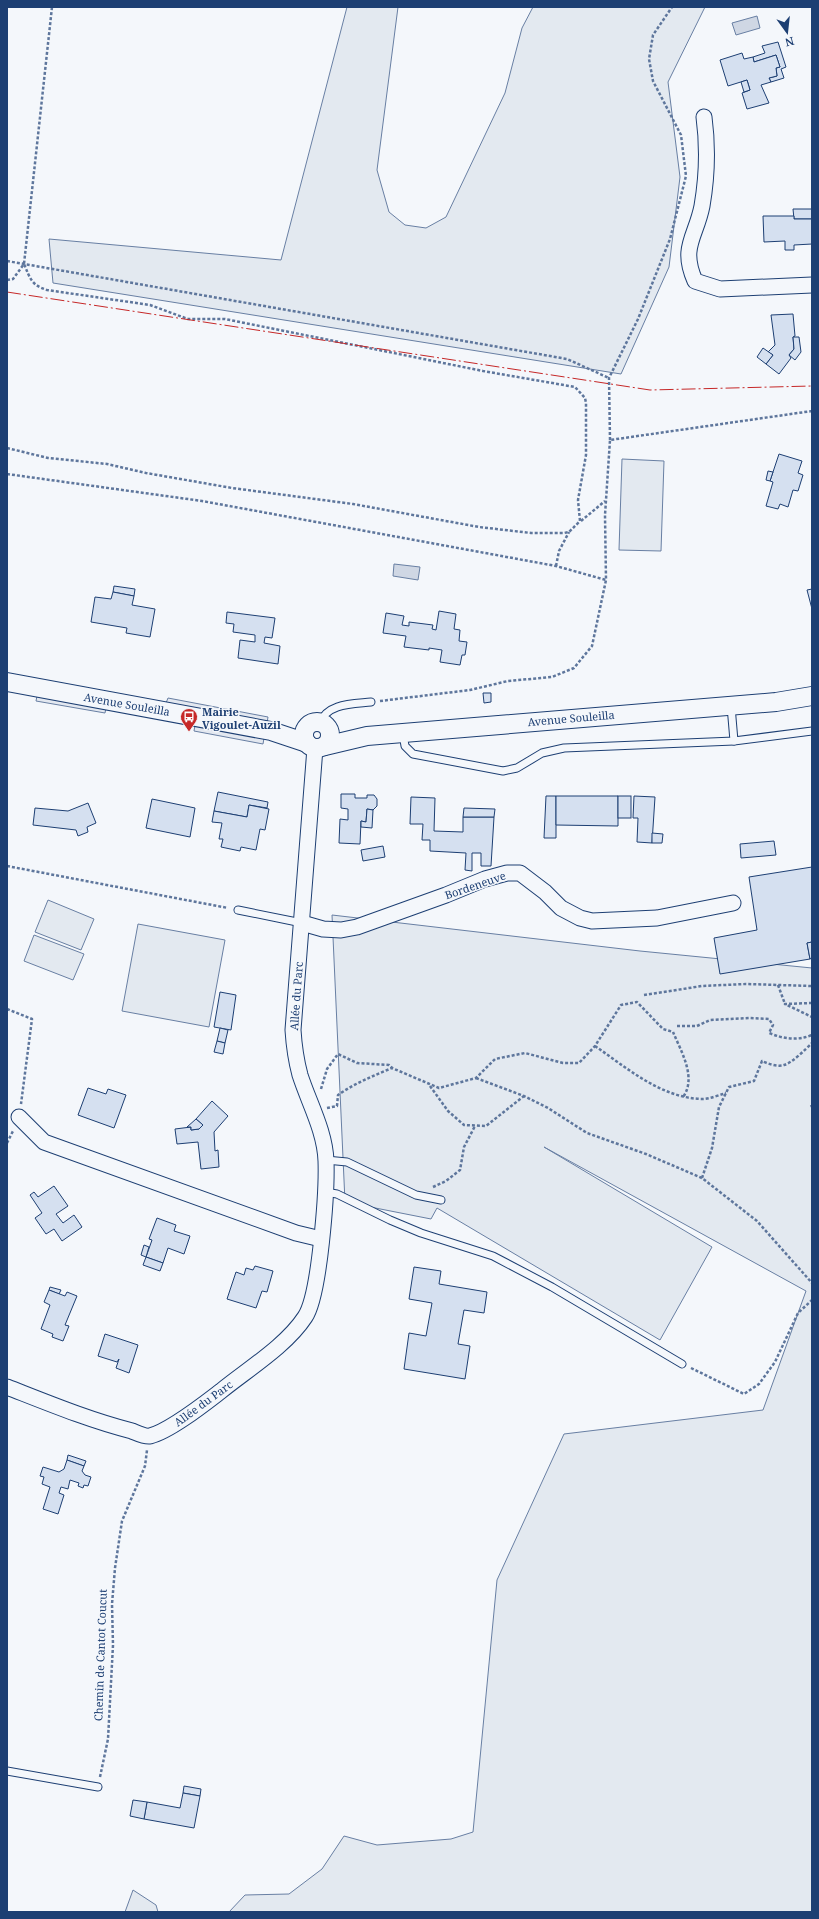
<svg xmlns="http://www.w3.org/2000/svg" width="819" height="1919" viewBox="0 0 819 1919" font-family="'Noto Serif',serif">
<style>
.green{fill:#e3e9f0;stroke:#687fa3}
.parking{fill:#e3e8f0;stroke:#687fa3}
.water{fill:#cfd7e4;stroke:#687fa3}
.building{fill:#d5e0f0;stroke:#1d3f73}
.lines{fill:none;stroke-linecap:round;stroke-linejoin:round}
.service-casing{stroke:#1d3f73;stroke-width:9}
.minor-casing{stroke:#1d3f73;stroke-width:17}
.tertiary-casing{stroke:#1d3f73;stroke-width:20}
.path{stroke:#5e769c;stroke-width:2.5;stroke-dasharray:3 2;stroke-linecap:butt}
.service{stroke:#f4f7fb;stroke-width:7}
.minor{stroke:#f4f7fb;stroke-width:15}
.tertiary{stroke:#f4f7fb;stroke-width:18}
.power{stroke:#c62828;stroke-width:1;stroke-dasharray:14 3 2 3;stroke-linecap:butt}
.labels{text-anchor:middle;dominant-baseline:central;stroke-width:3;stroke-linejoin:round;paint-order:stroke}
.street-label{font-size:11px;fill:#1d3f73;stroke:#f4f7fb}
.poi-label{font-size:11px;font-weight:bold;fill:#1d3f73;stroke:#f4f7fb;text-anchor:start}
</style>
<rect width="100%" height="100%" fill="#f4f7fb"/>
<g class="green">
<path d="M347,7H398L377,170L389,212L405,225L426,228L446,217L505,93L522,28L533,7H705L668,82L680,177L669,267L621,374L53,283L49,239L281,260Z"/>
<path d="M622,459L664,461L661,551L619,550Z"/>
<path d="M48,900L94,919L81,950L35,932Z"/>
<path d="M332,915L640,951L812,968V1912H229L245,1895L289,1894L322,1869L344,1836L377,1845L451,1839L473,1832L497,1580L564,1434L763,1410L806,1291L544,1147L712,1247L660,1340L437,1208L431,1219L345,1202Z"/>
<path d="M138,924L225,940L209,1027L122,1011Z"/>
<path d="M34,935L84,954L73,980L24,961Z"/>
<path d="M133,1890L156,1905L158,1912H125Z"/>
</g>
<g class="parking">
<path d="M37,696L106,708L105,713L36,701Z"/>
<path d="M168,698L268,717L267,723L166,703Z"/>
<path d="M195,725L264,738L263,744L194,731Z"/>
</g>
<g class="water">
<path d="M757,16L760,28L736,35L732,23Z"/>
<path d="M394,564L420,567L418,580L393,576Z"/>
</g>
<g class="building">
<path d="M778,42L786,67L781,69L784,78L771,82L769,78L777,76L776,68L780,67L776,55L754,62L753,57L765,53L762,46Z"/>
<path d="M742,53L744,59L753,57L754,62L776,55L780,67L776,68L777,76L769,78L771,82L761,85L769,103L747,109L742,93L750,90L747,80L728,86L720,60Z"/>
<path d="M747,80L750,90L744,92L741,82Z"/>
<path d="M793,209H812V219H794Z"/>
<path d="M763,216H794V219H812V244L794,245V250H785V241L764,242Z"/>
<path d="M793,314L795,336L793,337L794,349L789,355L791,358L779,374L766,364L773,355L768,352L775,345L771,315Z"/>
<path d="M793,337H799L801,352L795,360L789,355L794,349Z"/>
<path d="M763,348L773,355L766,364L757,357Z"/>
<path d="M779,454L802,461L798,473L803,475L798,491L793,490L788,507L780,504L778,509L766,506L773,482L770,481Z"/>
<path d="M768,471L773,472L770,481L766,480Z"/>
<path d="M114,586L135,589L134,596L113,592Z"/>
<path d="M812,589V609L807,590Z"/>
<path d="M113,592L134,596L132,605L155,609L150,637L126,633L127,628L91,622L95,597L111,599Z"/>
<path d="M439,611L456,614L454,629L460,630L459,641L467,642L465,655H462L460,665L440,662L442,650L429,648V650L404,647L406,636L383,633L386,613L404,616L402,625L409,626V622L433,625L432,629L436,630Z"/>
<path d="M227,612L275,618L272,638L265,637L264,643L280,646L278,664L238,658L240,640L255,642V635L233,632L234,624L226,623Z"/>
<path d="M483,693H491V702L484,703Z"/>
<path d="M218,792L268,802L267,808L249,805L247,817L214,811Z"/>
<path d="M341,794H355V798H367V795H374L377,799V806L373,810L367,809L366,822L361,821L360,844L339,843L340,819L348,820V809L341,808Z"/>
<path d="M546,796H556V838H544Z"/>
<path d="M556,796H618V826L556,825Z"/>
<rect x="618" y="796" width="13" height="22"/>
<path d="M634,796L655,797L652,843L637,842L638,818H633Z"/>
<path d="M411,797L435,798L434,831L463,832V817H494L491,866H481V853H472V871L465,870L466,853L430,851V840H422L423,824H410Z"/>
<path d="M152,799L195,808L190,837L146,828Z"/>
<path d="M88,803L96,823L87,827L88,832L78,836L76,830L33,825L35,808L68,811Z"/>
<path d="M249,805L269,809L265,830L260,829L256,850L241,847L240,851L221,847L223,839H219L222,823L212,822L214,811L247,817Z"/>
<path d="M464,808L495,809L494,817H463Z"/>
<path d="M367,809L373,810L372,828L361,827V821L366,822Z"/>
<path d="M652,833L663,834L662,843H652Z"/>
<path d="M774,841L776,855L741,858L740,844Z"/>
<path d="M383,846L385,857L363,861L361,850Z"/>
<path d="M812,867V942L807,943L810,959L720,974L714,938L757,930L749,877Z"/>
<path d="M812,942V958L810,959L807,943Z"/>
<path d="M220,992L236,995L231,1030L214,1027Z"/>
<path d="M220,1028L228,1030L225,1043L217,1041Z"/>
<path d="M217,1041L225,1043L223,1054L214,1052Z"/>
<path d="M88,1088L106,1094L108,1089L126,1095L114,1128L78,1115Z"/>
<path d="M212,1101L228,1116L214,1132L215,1151L218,1150L219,1167L201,1169L198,1142L177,1144L175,1129L191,1127V1130L199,1129L203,1125L196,1119Z"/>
<path d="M196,1119L203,1125L199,1129L191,1130V1127H187Z"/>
<path d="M54,1186L68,1206L56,1214L63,1223L74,1215L82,1227L62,1241L54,1229L46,1234L35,1218L42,1213L30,1195L34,1192L38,1197Z"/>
<path d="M157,1218L176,1225L174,1231L190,1236L184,1254L168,1248L163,1263L146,1257L152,1240L149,1239Z"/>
<path d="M144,1245L149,1247L146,1257L141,1255Z"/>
<path d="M146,1257L163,1263L160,1271L143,1265Z"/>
<path d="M255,1266L273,1271L267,1292L262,1291L256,1308L227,1299L236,1272L244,1275L246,1268L253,1270Z"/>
<path d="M414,1267L441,1271L439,1284L487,1292L484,1313L464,1310L458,1344L470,1346L465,1379L404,1369L409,1333L426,1336L432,1303L409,1299Z"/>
<path d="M50,1287L61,1290L59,1294L49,1290Z"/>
<path d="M49,1290L65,1296L67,1292L77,1296L65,1325L69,1326L63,1341L52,1337L53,1334L41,1329L50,1305L44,1302Z"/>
<path d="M105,1334L138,1345L129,1373L116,1368L119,1359L117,1362L98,1356Z"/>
<path d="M68,1455L86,1461L84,1466L67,1460Z"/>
<path d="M67,1460L84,1466L82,1471L85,1475L91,1477L88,1486L84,1485L83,1488L78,1486L79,1483L70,1480L68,1489L61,1487L59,1493L64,1495L58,1514L43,1509L50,1487L42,1484L44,1477L40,1476L43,1467L59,1472L64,1469Z"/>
<path d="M184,1786L201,1789L200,1796L183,1793Z"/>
<path d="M183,1793L200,1796L194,1828L144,1819L147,1802L180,1808Z"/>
<path d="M133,1800L147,1802L144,1819L130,1816Z"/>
</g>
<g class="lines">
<defs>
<g id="service">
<path d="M731,706L734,741"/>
<path d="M320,723C327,703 353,704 371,702"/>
<path d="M403,734L405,746L413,754L503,771L517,768L542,753L564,748L734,741L812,731"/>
<path d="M238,910L302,923"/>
<path d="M326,1160L347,1162L416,1195L441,1200"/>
<path d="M325,1192L337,1194L390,1220L421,1233L493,1256L552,1287L682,1364"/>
<path d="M7,1771L98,1787"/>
</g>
<g id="minor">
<path d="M704,117C708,147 707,177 702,206C696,237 680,247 695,281L720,289L812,285"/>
<path d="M302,923L323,929L341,930L357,927L446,895L485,879L507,873H520L545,892L561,908L580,918L592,921L657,918L733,903"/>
<path d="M19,1117L44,1142L296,1233L321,1239"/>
<path d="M7,1387C48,1403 89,1420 132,1431C137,1433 145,1437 150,1436C170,1431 204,1404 221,1391C248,1369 286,1346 305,1317C320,1295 327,1190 326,1161C325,1131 309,1103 300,1075C296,1060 294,1046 293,1030L315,748"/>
</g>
<g id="tertiary">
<path d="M7,682L271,731L307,743"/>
<circle cx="317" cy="735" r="13"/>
<path d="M325,746L367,736L776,702L812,696"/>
</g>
</defs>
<use href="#service" class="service-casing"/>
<use href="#minor" class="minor-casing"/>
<use href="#tertiary" class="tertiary-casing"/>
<g class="path">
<path d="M7,261L567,359L609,378"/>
<path d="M7,280L13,279L24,264L52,7"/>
<path d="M610,440L609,378L638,319L670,239L686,176L681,135L653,81L649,59L653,35L672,7"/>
<path d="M7,448L48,458L107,464L146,473L232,488L353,504L479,527L531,533H564L569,532L580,521L578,500L586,455V403L585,398L575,387L483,371L225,319H188L150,305L47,290C31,285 30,278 24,264"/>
<path d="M7,474L202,501L556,566L606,580"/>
<path d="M581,521L605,501"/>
<path d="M556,566L559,551L569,532"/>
<path d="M380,701L470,690L508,681L552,677L574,668L592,646L606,580L605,515L610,440L812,411"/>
<path d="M7,866L228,908"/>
<path d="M778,985L785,1004"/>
<path d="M644,995L702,986L746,984L812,986"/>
<path d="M812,1003L785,1004L812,1017"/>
<path d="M7,1009L32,1019L21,1104"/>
<path d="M677,1026H697L710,1020L750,1018L769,1019L773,1025L769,1033C784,1039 797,1041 812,1035"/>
<path d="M595,1046C627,1068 661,1098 702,1099C710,1099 719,1095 726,1093"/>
<path d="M476,1078L524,1096L548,1108L587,1133L646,1154L702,1178L757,1221L812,1283"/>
<path d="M430,1086L448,1111L464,1125L486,1126L524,1096"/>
<path d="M321,1089L327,1069L338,1054L357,1063L389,1065L392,1068"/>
<path d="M811,1105L812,1107"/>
<path d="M327,1108L337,1106L338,1095C355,1083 373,1076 392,1068L439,1088L476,1078L495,1059L525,1053L563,1063H579L595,1046L621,1005L637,1002L663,1029L673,1032C681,1051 697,1078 683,1097"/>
<path d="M7,1143L13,1131"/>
<path d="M702,1178L712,1148L719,1107L729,1087L754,1081L762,1061C768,1064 778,1067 784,1065C792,1063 806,1049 812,1043"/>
<path d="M433,1187L446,1181L460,1170L464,1147L475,1126"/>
<path d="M691,1368L744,1394L759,1384L775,1362L798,1313L812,1300"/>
<path d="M100,1777L108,1739L113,1645L112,1604L115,1568L122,1521L145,1466L147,1450"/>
</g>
<use href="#service" class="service"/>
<use href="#minor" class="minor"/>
<use href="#tertiary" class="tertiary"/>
<path class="power" d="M7,292L650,390L812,386"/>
</g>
<defs>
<symbol id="bus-pin" viewBox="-11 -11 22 30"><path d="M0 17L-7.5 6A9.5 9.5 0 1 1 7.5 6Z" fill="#c62828" stroke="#f4f7fb"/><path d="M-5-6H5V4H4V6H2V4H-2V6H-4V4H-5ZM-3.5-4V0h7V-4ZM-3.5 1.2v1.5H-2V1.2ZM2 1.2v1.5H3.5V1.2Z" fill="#fff"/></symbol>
</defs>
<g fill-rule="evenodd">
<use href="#bus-pin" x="179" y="707" width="20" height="27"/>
</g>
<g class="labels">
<g class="street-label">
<text transform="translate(127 704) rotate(10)">Avenue Souleilla</text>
<text transform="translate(571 718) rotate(-5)">Avenue Souleilla</text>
<text transform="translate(475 885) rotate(-19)">Bordeneuve</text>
<text transform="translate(296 996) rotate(-86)">Allée du Parc</text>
<text transform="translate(203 1403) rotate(-36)">Allée du Parc</text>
<text transform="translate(100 1655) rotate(-88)">Chemin de Cantot Coucut</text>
</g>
<g class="poi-label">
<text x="202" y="711">Mairie<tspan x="202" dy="13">Vigoulet-Auzil</tspan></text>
</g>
</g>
<rect width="819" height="1919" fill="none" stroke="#1d3f73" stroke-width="16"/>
<g transform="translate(787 32) rotate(165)" stroke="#f4f7fb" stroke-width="3" paint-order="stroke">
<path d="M0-3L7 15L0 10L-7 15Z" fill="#1d3f73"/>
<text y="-6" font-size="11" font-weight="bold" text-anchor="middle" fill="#1d3f73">N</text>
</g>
</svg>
